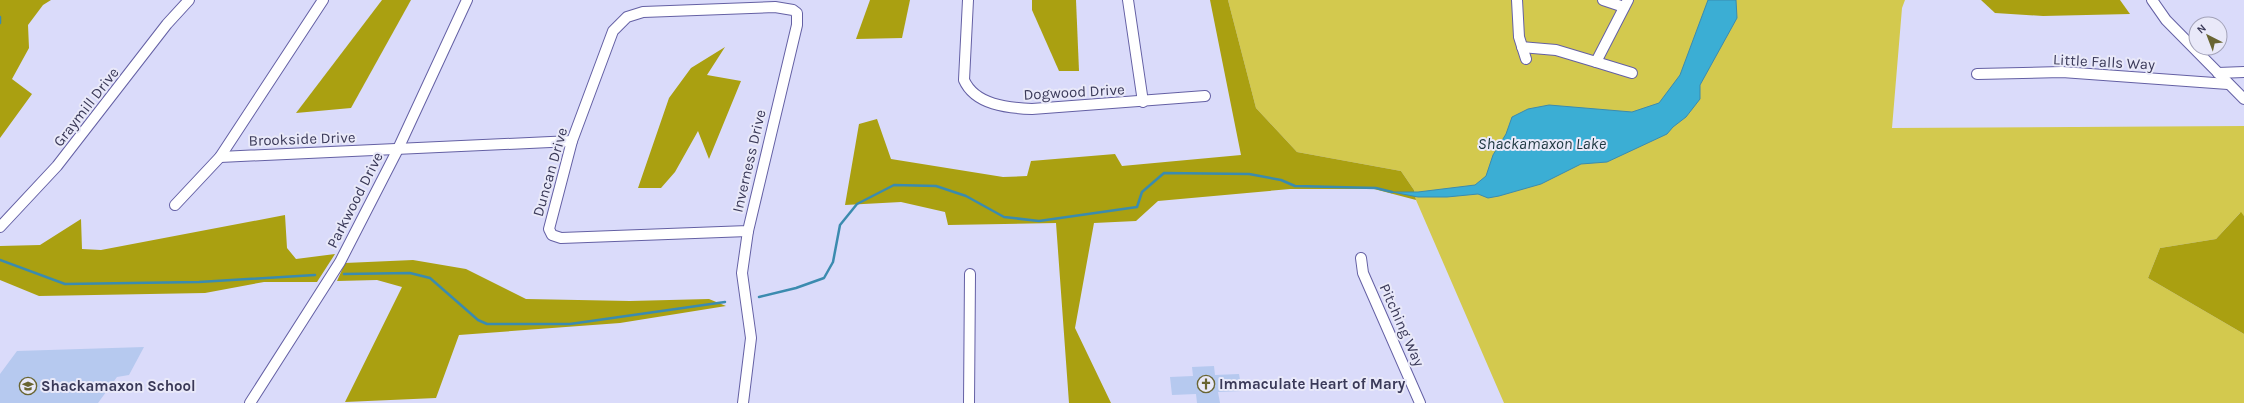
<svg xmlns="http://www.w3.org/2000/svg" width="2244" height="403" viewBox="0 0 2244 403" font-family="Karla,sans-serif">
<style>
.green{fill:#d3c94e}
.forest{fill:#aaa011}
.water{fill:#3baed4;stroke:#3b8baf}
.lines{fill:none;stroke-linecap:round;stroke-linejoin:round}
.stream{stroke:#3b8baf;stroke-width:2.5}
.building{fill:#b6c9ef}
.minor-casing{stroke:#6460a4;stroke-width:12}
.minor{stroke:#fff;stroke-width:10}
.labels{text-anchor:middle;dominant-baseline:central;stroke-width:4;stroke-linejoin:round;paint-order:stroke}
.street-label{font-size:15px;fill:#3a3958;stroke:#e9e9f9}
.poi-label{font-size:15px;font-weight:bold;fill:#3a3958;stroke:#e9e9f9;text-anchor:start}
.water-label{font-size:16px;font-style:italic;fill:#1d363f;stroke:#e9e9f9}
</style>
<rect width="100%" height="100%" fill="#dadbfa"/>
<path class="green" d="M1228,0H1905L1902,8L1892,128L2244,126V216L2240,213L2216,239L2160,248L2148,278L2244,334V403H1504L1416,200L1414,190L1401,171L1297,152L1256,108Z"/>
<g class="forest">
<path d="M0,0H51L43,5L28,25L29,48L12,79L32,94L0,138Z"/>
<path d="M382,0H411L351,108L296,113Z"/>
<path d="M870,0H910L902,38L856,39Z"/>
<path d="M1032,0H1076L1079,71H1059L1032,10Z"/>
<path d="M1210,0H1228L1256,108L1297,152L1401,171L1414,190L1416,200L1374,189H1290L1158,201L1136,221L1094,223L1075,328L1111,403H1069L1056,223L948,225L945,212L901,202L845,205L859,124L877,119L891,159L1003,177L1027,176L1031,161L1115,154L1122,166L1241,155Z"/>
<path d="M1981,0H2120L2130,14L2043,16L1995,13Z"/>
<path d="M725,47L707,75L741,81L709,159L698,131L675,172L661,188H638L669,98L691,68Z"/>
<path d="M2241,212L2244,216V334L2148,278L2160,248L2216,239Z"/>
<path d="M285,215L287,248L296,259L335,254L317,282H264L205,293L39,296L0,280V246L40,245L81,219L82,249L101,250Z"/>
<path d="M413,260L466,269L526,299L630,301L709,299L726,306L620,323L459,335L436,398L345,402L402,287L377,280L337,281L345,263Z"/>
</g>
<path class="water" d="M1708,0H1736L1737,18L1700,85V99L1686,117L1673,127L1667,134L1607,162L1581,164L1541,184L1499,196L1488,198L1478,194L1447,197H1418L1392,192H1418L1475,185L1486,176L1493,155L1506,134L1512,117L1528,109L1549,105L1632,112L1659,103L1680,75Z"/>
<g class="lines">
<g class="stream">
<path d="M0,17V23"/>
<path d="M0,260L65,284L199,282L315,275"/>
<path d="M344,274L410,273L430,278L478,320L487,324H570L725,302"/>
<path d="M759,297L796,288L824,278L833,262L840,225L857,204L894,185L936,186L966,196L1004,217L1039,221L1137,207L1142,192L1164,173L1249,174L1281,180L1295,186L1376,188L1392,192"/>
</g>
</g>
<g class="building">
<path d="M144,347L129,375L117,377L98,403H0V374L17,351Z"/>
<path d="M1214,366L1215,375L1239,374L1242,391L1218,392L1220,403H1197L1196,394L1172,395L1170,377L1193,376L1192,367Z"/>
</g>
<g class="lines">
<defs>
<g id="minor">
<path d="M968,0L964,80C975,105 1008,108 1032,109L1205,96"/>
<path d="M1128,0L1143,102"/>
<path d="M1517,0L1519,37L1526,59"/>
<path d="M1603,0L1624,7"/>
<path d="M2152,0L2166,20L2244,99"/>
<path d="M775,7L793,10L797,13V25L748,231L561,238L552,235L549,229L572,141L613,31L627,17L643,12Z"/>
<path d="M1522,47L1556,50L1596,62L1628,0"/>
<path d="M1596,62L1632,73"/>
<path d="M2218,73L2244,72"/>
<path d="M1977,74L2062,72L2228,84"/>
<path d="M220,157L572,141"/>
<path d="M175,205L220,157L323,0"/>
<path d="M0,227L57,166L167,24L189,0"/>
<path d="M1361,258L1363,273L1420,403"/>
<path d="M250,403L340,262L397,151L467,0"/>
<path d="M743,403L751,338L742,273L748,231"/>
<path d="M969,403L970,274"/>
</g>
</defs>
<use href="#minor" class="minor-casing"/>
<use href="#minor" class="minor"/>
</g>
<defs>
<symbol id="church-ring" viewBox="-11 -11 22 22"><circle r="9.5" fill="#e9e9f9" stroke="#696532" stroke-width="1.5"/><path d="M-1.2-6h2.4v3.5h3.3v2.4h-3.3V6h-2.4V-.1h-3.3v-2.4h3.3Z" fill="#696532"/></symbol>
<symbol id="school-ring" viewBox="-11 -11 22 22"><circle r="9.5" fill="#e9e9f9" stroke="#696532" stroke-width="1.5"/><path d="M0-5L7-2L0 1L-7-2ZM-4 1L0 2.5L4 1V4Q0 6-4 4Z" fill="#696532"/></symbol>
</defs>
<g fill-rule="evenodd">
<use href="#church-ring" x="1196" y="374" width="20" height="20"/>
<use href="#school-ring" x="18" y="376" width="20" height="20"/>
</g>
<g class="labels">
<g class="street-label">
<text transform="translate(2104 62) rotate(3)">Little Falls Way</text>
<text transform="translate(1074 92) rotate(-3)">Dogwood Drive</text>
<text transform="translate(86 107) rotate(-52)">Graymill Drive</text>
<text transform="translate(302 139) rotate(-2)">Brookside Drive</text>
<text transform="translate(749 161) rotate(-77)">Inverness Drive</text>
<text transform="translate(550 172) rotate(-74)">Duncan Drive</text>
<text transform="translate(355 200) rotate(-63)">Parkwood Drive</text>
<text transform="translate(1402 325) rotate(66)">Pitching Way</text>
</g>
<g class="poi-label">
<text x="1219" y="384">Immaculate Heart of Mary</text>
<text x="41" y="386">Shackamaxon School</text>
</g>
<g class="water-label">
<text x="1542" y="143">Shackamaxon Lake</text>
</g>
</g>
<g transform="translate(2208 36) rotate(318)"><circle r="19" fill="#e9e9f9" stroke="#a3a3b9"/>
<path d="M0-3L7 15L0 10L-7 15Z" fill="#696532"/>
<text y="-6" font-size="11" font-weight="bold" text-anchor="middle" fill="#3a3958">N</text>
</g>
</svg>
